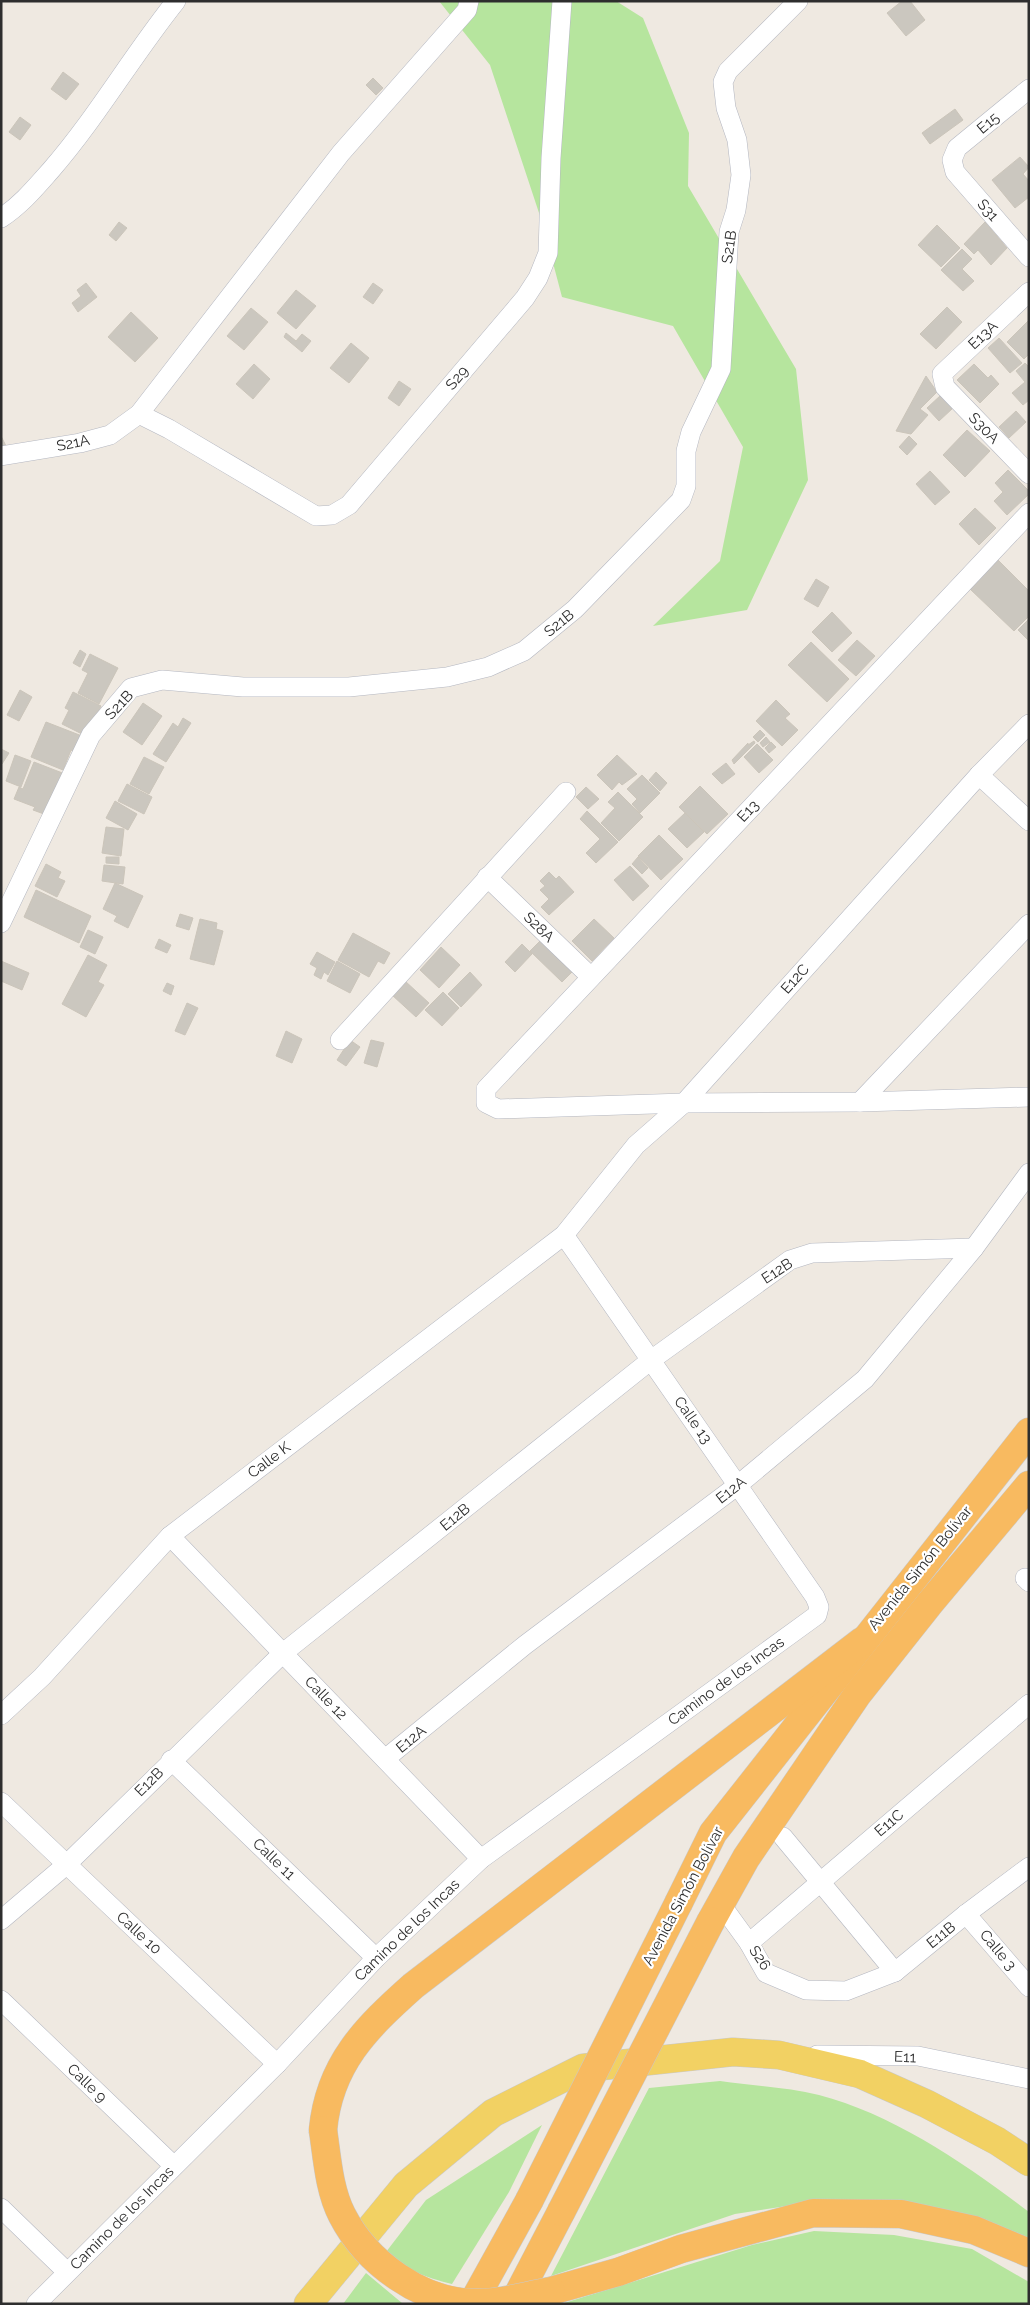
<svg xmlns="http://www.w3.org/2000/svg" width="1030" height="2305" viewBox="0 0 1030 2305" font-family="Raleway,sans-serif">
<style>
.green{fill:#b6e59e}
.building{fill:#cbc7bf;stroke:#cbc5ba}
.lines{fill:none;stroke-linecap:round;stroke-linejoin:round}
.minor-casing{stroke:#b4b7c1;stroke-width:20}
.primary-casing{stroke:#c9c9c9;stroke-width:29}
.trunk-casing{stroke:#c9c9c9;stroke-width:29}
.minor{stroke:#fff;stroke-width:19}
.primary{stroke:#f2d163;stroke-width:28}
.trunk{stroke:#f8ba60;stroke-width:28}
.trunk-bridge-casing{stroke:#c9c9c9;stroke-width:29;stroke-linecap:butt}
.trunk-bridge{stroke:#f8ba60;stroke-width:28}
.labels{text-anchor:middle;dominant-baseline:central;stroke-width:4.5;stroke-linejoin:round;paint-order:stroke}
.street-label{font-size:15px;fill:#2e2e2e;stroke:#fff}
</style>
<rect width="100%" height="100%" fill="#efe9e1"/>
<g class="green">
<path d="M439,1H616L643,18L689,133L688,186L796,369L808,480L747,610L653,626L720,561L743,447L673,326L562,297L543,225L490,65Z"/>
<path d="M720,2081C753,2086 788,2087 819,2095C893,2114 969,2166 1029,2212V2241L940,2208L833,2199L735,2214L551,2276L649,2088Z"/>
<path d="M542,2125L509,2192L452,2284C424,2277 408,2271 386,2252L426,2200Z"/>
<path d="M814,2231L894,2235L972,2249L1029,2282V2304H561L752,2245Z"/>
<path d="M366,2273L402,2303L405,2304H343Z"/>
</g>
<g class="building">
<path d="M902,1H910L925,20L906,36L887,13Z"/>
<path d="M63,72L79,84L66,100L51,89Z"/>
<path d="M373,78L383,88L376,95L366,85Z"/>
<path d="M955,109L963,120L930,144L922,133Z"/>
<path d="M20,117L31,125L20,140L9,132Z"/>
<path d="M1020,157L1029,167L1023,174L1029,181V197L1015,208L992,180Z"/>
<path d="M119,222L127,228L116,241L109,235Z"/>
<path d="M985,222L1007,248L991,265L978,250L974,254L964,244Z"/>
<path d="M937,225L960,248L941,267L918,245Z"/>
<path d="M962,249L972,259L962,269L974,281L963,291L941,270Z"/>
<path d="M86,283L97,297L78,312L72,303L81,296L77,290Z"/>
<path d="M373,283L383,290L373,304L363,297Z"/>
<path d="M296,290L316,306L296,329L277,313Z"/>
<path d="M947,307L962,322L936,349L920,334Z"/>
<path d="M251,308L268,322L244,350L227,336Z"/>
<path d="M131,312L158,338L135,362L108,337Z"/>
<path d="M1029,320V354L1024,359L1007,342Z"/>
<path d="M286,333L296,341L302,334L311,341L302,352L284,337Z"/>
<path d="M999,338L1022,363L1010,373L988,348Z"/>
<path d="M351,343L369,358L349,383L330,368Z"/>
<path d="M1025,363L1029,367V400L1023,405L1012,393L1025,382L1016,371Z"/>
<path d="M254,364L270,379L253,399L236,384Z"/>
<path d="M974,364L988,378L991,375L999,384L980,403L957,380Z"/>
<path d="M926,376L937,392L920,409L928,415L911,434L896,431Z"/>
<path d="M399,381L411,389L399,406L388,398Z"/>
<path d="M941,395L953,408L939,421L927,408Z"/>
<path d="M1016,411L1026,422L1009,438L999,427Z"/>
<path d="M967,430L990,451L965,477L943,455Z"/>
<path d="M1,436L6,446L1,447Z"/>
<path d="M909,436L917,444L907,455L899,447Z"/>
<path d="M1008,470L1029,491V494L1007,515L994,501L1003,492L995,483Z"/>
<path d="M930,471L950,492L935,505L916,484Z"/>
<path d="M975,508L996,528L979,545L959,524Z"/>
<path d="M998,560L1029,591V616L1014,631L970,589Z"/>
<path d="M816,579L829,587L818,607L804,599Z"/>
<path d="M832,612L852,633L832,652L812,632Z"/>
<path d="M1029,619V641L1018,630Z"/>
<path d="M857,640L875,656L856,676L838,660Z"/>
<path d="M811,642L849,679L827,702L788,665Z"/>
<path d="M80,650L86,654L80,667L73,663Z"/>
<path d="M90,654L118,668L99,704L78,693L88,673L82,670Z"/>
<path d="M20,690L32,697L19,721L7,715Z"/>
<path d="M73,692L101,706L86,736L62,724L69,710L65,708Z"/>
<path d="M776,700L790,714L785,718L798,730L782,746L756,721Z"/>
<path d="M143,703L162,716L142,745L123,732Z"/>
<path d="M183,718L191,723L166,762L153,754L173,723L178,727Z"/>
<path d="M46,722L82,736L75,752L71,750L63,770L31,757Z"/>
<path d="M760,730L765,735L758,742L753,737Z"/>
<path d="M766,737L770,742L763,747L760,743Z"/>
<path d="M754,741L755,743L734,764L732,760L748,743V745Z"/>
<path d="M771,742L776,747L769,753L765,748Z"/>
<path d="M757,744L773,760L759,773L744,757Z"/>
<path d="M1,749L9,753L2,764H1Z"/>
<path d="M15,755L31,761L21,787L6,781Z"/>
<path d="M617,755L637,774L622,785L619,782L612,790L597,775Z"/>
<path d="M144,757L164,767L149,794L130,784Z"/>
<path d="M34,762L65,774L57,798L51,795L44,814L33,810L35,807L14,799L19,787L23,789Z"/>
<path d="M726,763L735,774L722,784L712,774Z"/>
<path d="M656,772L667,783L660,791L649,780Z"/>
<path d="M642,775L660,793L640,813L632,804L637,799L627,789Z"/>
<path d="M127,784L152,797L144,814L118,801Z"/>
<path d="M700,786L728,814L707,834L679,807Z"/>
<path d="M586,787L599,799L588,809L576,797Z"/>
<path d="M618,792L643,817L619,841L601,823L615,808L608,802Z"/>
<path d="M115,801L137,814L128,830L106,818Z"/>
<path d="M587,811L618,842L596,863L586,853L600,839L580,819Z"/>
<path d="M685,813L704,832L687,848L668,829Z"/>
<path d="M106,827L124,829L121,856L102,853Z"/>
<path d="M659,835L683,859L661,880L638,856Z"/>
<path d="M106,857H119V864L106,863Z"/>
<path d="M638,857L648,868L642,874L632,864Z"/>
<path d="M46,864L61,872L58,878L65,881L57,897L35,886Z"/>
<path d="M104,865L125,867L123,884L102,881Z"/>
<path d="M630,866L649,886L633,901L614,880Z"/>
<path d="M549,872L556,879L559,876L574,892L549,915L541,907L549,899L540,890L545,886L540,881Z"/>
<path d="M115,883L143,896L128,928L114,921L117,916L103,909Z"/>
<path d="M36,890L91,916L79,943L24,917Z"/>
<path d="M180,914L193,918L189,930L176,926Z"/>
<path d="M200,919L217,923L216,929L223,931L214,965L190,959Z"/>
<path d="M594,919L614,938L592,961L572,941Z"/>
<path d="M88,930L103,937L95,954L80,947Z"/>
<path d="M353,933L390,953L384,964L378,961L369,977L338,960Z"/>
<path d="M159,939L171,945L167,953L155,948Z"/>
<path d="M541,940L573,971L562,982L530,951Z"/>
<path d="M522,944L532,954L515,972L505,962Z"/>
<path d="M441,947L460,965L439,988L420,970Z"/>
<path d="M317,952L335,962L328,975L324,972L321,979L314,975L317,968L310,964Z"/>
<path d="M88,955L107,965L98,982L104,985L86,1017L62,1004Z"/>
<path d="M1,961L29,973L22,990L1,981Z"/>
<path d="M337,961L360,974L350,993L327,981Z"/>
<path d="M470,972L482,985L461,1007L448,994Z"/>
<path d="M405,981L429,1003L416,1017L392,995Z"/>
<path d="M167,983L174,986L171,995L163,991Z"/>
<path d="M443,992L459,1008L442,1026L425,1010Z"/>
<path d="M187,1003L198,1008L185,1035L175,1031Z"/>
<path d="M286,1031L302,1039L292,1063L276,1056Z"/>
<path d="M350,1040L360,1047L346,1066L337,1060Z"/>
<path d="M371,1040L384,1043L377,1067L364,1063Z"/>
</g>
<g class="lines">
<defs>
<g id="minor">
<path d="M1029,89L957,148L952,160L955,172L1029,257"/>
<path d="M1,218C21,205 35,188 51,170C97,117 132,56 176,1"/>
<path d="M1029,292L942,374L945,387L1029,474"/>
<path d="M139,414L169,429L316,516L332,515L349,505L525,298L538,278L548,253L551,158L562,1"/>
<path d="M1,456L80,443L110,435L139,414L341,153L467,10L469,1"/>
<path d="M1029,513L486,1089V1103L498,1109L684,1103L860,1102L1029,1097"/>
<path d="M979,775L1029,821"/>
<path d="M487,877L591,977"/>
<path d="M1,923L91,735L131,688L162,680L243,687H349L447,677L488,667L524,651L575,609L681,500L686,486V451L691,432L721,369L729,232L736,210L741,175L737,140L726,108L723,82L728,71L798,1"/>
<path d="M340,1040L566,792"/>
<path d="M860,1102L1029,924"/>
<path d="M170,1536L481,1859"/>
<path d="M1025,1578L1029,1582"/>
<path d="M1,1715L42,1677L170,1536L564,1235L636,1145L684,1103L979,775L1029,724"/>
<path d="M385,1759L525,1645L738,1485L865,1379L974,1248L1029,1173"/>
<path d="M171,1760L376,1958"/>
<path d="M1,1802L277,2064"/>
<path d="M783,1837L895,1972"/>
<path d="M720,1903L749,1943L766,1973L806,1990L846,1991L895,1972L966,1914L1029,1867"/>
<path d="M966,1914L1029,1987"/>
<path d="M1,1920L66,1865L283,1653L651,1360L790,1260L812,1253L974,1248"/>
<path d="M749,1943L1029,1704"/>
<path d="M1,2000L174,2166"/>
<path d="M817,2055L918,2056L1029,2079"/>
<path d="M1,2208L67,2272"/>
<path d="M36,2304L277,2064L376,1958L481,1859L817,1615L819,1607L815,1597L564,1235"/>
</g>
<path id="primary" d="M308,2304L406,2185L493,2113L583,2068L733,2052L779,2055L860,2074L927,2104L997,2141L1029,2162"/>
<g id="trunk">
<path d="M679,1902L713,1833L1029,1432"/>
<path d="M711,1921L746,1858L857,1695L930,1603L1029,1485"/>
<path d="M323,2130C329,2064 366,2028 413,1986L862,1641"/>
<path d="M551,2291L618,2272L681,2249L813,2213L901,2214L974,2230L1029,2253"/>
<path d="M472,2304L529,2201"/>
<path d="M513,2304L561,2212"/>
</g>
</defs>
<use href="#minor" class="minor-casing"/>
<use href="#primary" class="primary-casing"/>
<use href="#trunk" class="trunk-casing"/>
<use href="#minor" class="minor"/>
<use href="#primary" class="primary"/>
<use href="#trunk" class="trunk"/>
<defs>
<g id="trunk-bridge">
<path d="M323,2130C327,2157 329,2190 342,2215C366,2262 421,2303 476,2303C500,2304 527,2295 551,2291"/>
<path d="M529,2201L679,1902"/>
<path d="M561,2212L711,1921"/>
</g>
</defs>
<use href="#trunk-bridge" class="trunk-bridge-casing"/>
<use href="#trunk-bridge" class="trunk-bridge"/>
</g>
<g class="labels">
<g class="street-label">
<text transform="translate(988 123) rotate(-40)">E15</text>
<text transform="translate(988 210) rotate(49)">S31</text>
<text transform="translate(729 247) rotate(-82)">S21B</text>
<text transform="translate(983 335) rotate(-43)">E13A</text>
<text transform="translate(457 378) rotate(-50)">S29</text>
<text transform="translate(984 428) rotate(46)">S30A</text>
<text transform="translate(73 443) rotate(-12)">S21A</text>
<text transform="translate(559 623) rotate(-39)">S21B</text>
<text transform="translate(119 705) rotate(-47)">S21B</text>
<text transform="translate(748 811) rotate(-47)">E13</text>
<text transform="translate(539 927) rotate(44)">S28A</text>
<text transform="translate(795 979) rotate(-48)">E12C</text>
<text transform="translate(777 1271) rotate(-33)">E12B</text>
<text transform="translate(693 1420) rotate(55)">Calle 13</text>
<text transform="translate(269 1460) rotate(-37)">Calle K</text>
<text transform="translate(731 1490) rotate(-38)">E12A</text>
<text transform="translate(455 1517) rotate(-39)">E12B</text>
<text transform="translate(920 1568) rotate(-51)">Avenida Simón Bolívar</text>
<text transform="translate(726 1681) rotate(-36)">Camino de los Incas</text>
<text transform="translate(326 1698) rotate(46)">Calle 12</text>
<text transform="translate(411 1739) rotate(-39)">E12A</text>
<text transform="translate(149 1782) rotate(-45)">E12B</text>
<text transform="translate(889 1823) rotate(-41)">E11C</text>
<text transform="translate(274 1859) rotate(44)">Calle 11</text>
<text transform="translate(683 1896) rotate(-62)">Avenida Simón Bolívar</text>
<text transform="translate(407 1930) rotate(-44)">Camino de los Incas</text>
<text transform="translate(139 1933) rotate(43)">Calle 10</text>
<text transform="translate(941 1935) rotate(-39)">E11B</text>
<text transform="translate(998 1950) rotate(50)">Calle 3</text>
<text transform="translate(760 1958) rotate(56)">S26</text>
<text transform="translate(905 2057) rotate(2)">E11</text>
<text transform="translate(87 2083) rotate(44)">Calle 9</text>
<text transform="translate(122 2218) rotate(-45)">Camino de los Incas</text>
</g>
</g>
<rect width="1030" height="2305" fill="none" stroke="#2e2e2e" stroke-width="5"/>
</svg>
